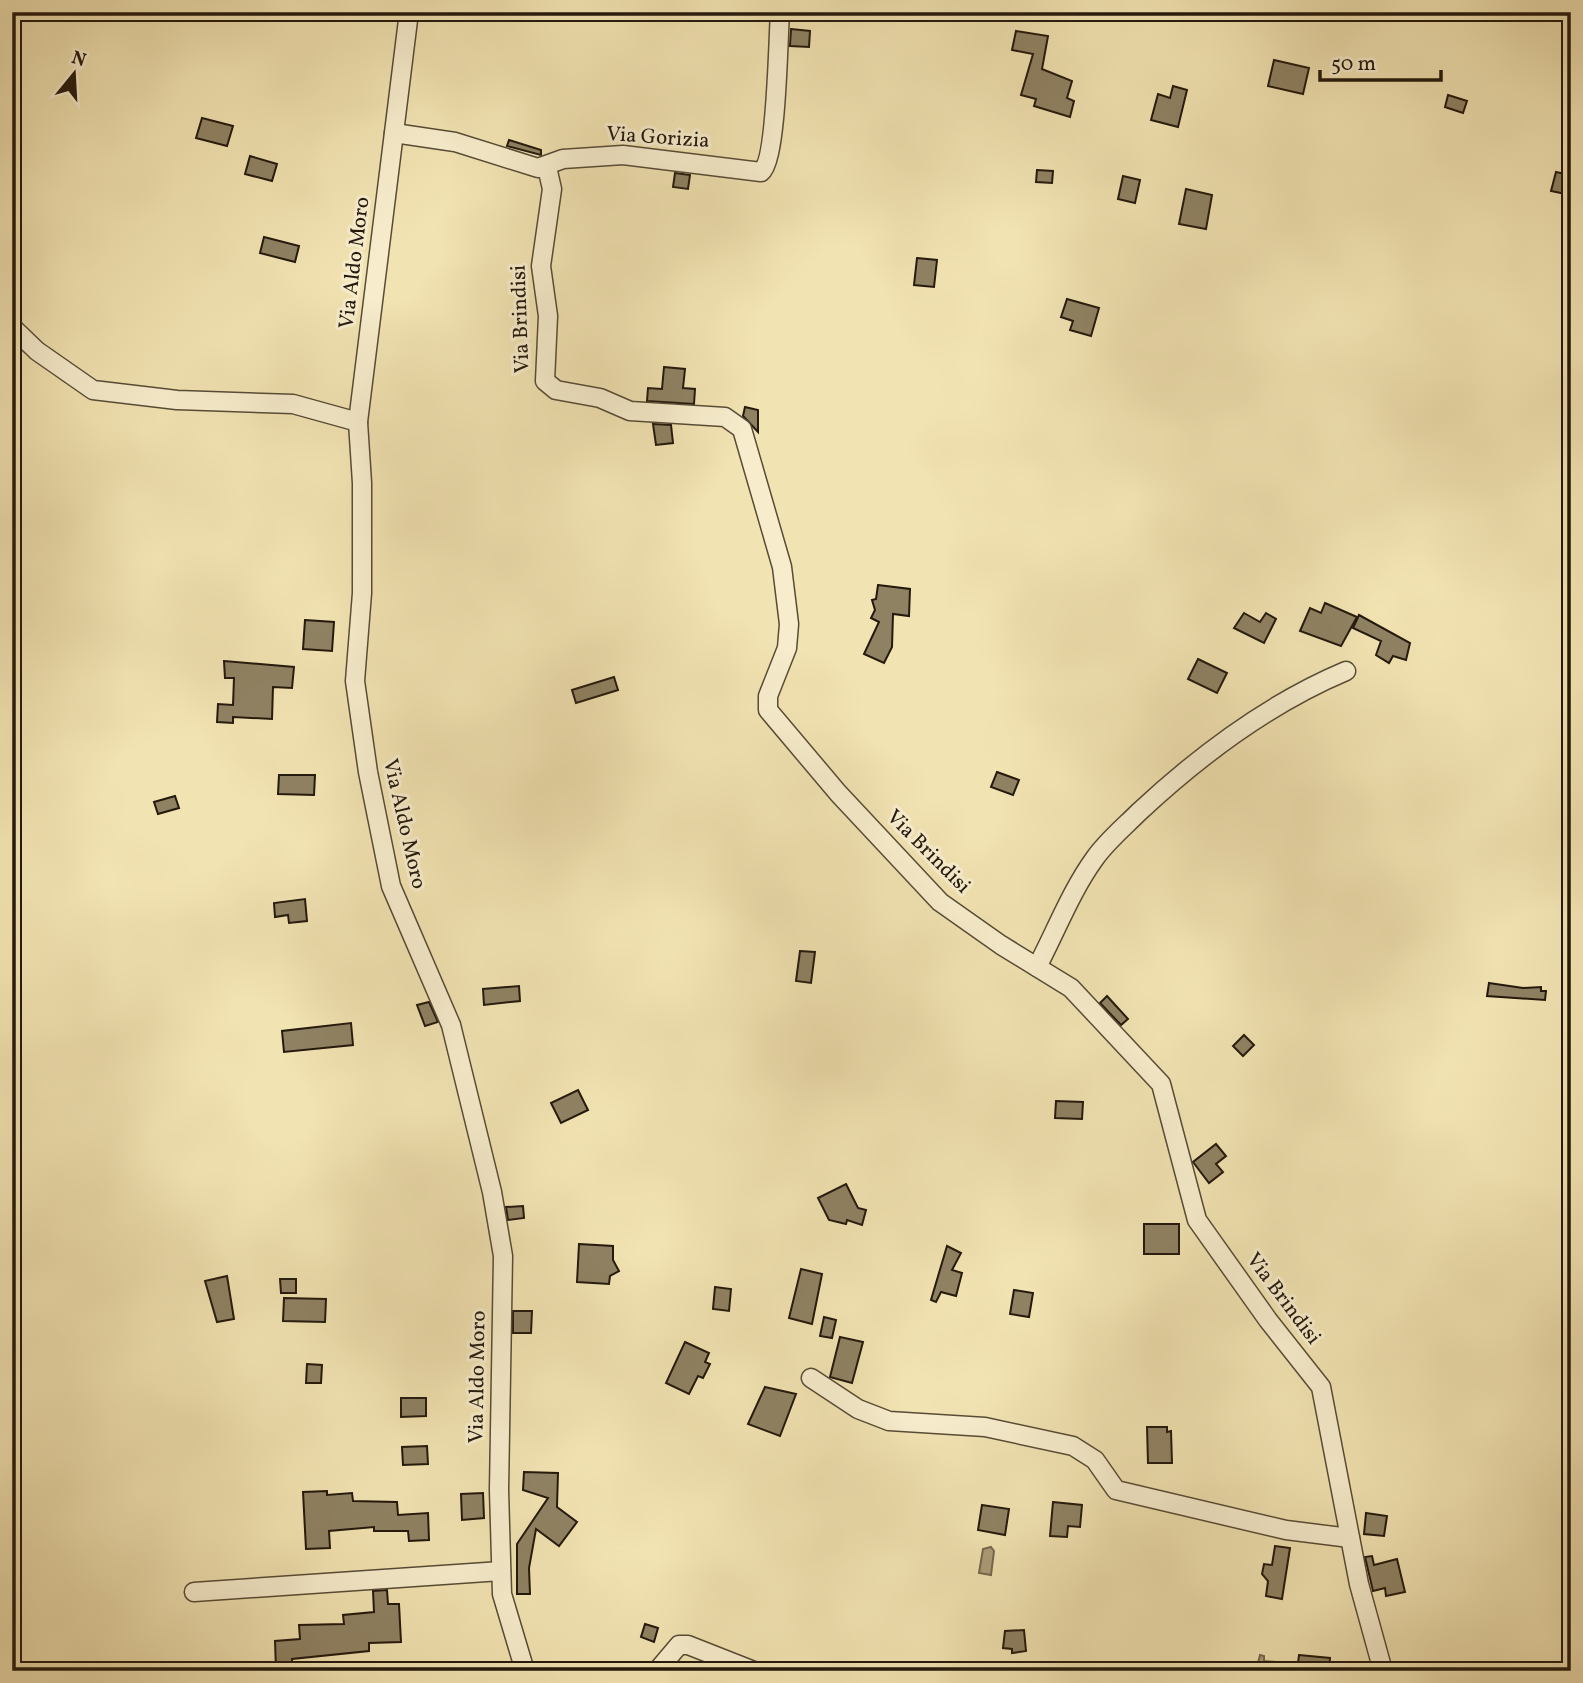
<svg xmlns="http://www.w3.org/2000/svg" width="1583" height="1683" viewBox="0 0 1583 1683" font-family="Vollkorn,serif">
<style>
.water{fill:#ac9e7a;stroke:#75694e;stroke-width:2}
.building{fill:#8f8263;stroke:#23190d;stroke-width:2}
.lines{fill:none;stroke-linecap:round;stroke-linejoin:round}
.street-casing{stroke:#574c36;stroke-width:21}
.street{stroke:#f7edcd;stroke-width:18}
.labels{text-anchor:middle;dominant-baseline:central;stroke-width:6;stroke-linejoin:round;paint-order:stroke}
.street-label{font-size:21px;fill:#23190d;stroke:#f7edcd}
</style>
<rect width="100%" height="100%" fill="#f2e3b2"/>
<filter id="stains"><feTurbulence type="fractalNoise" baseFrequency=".00286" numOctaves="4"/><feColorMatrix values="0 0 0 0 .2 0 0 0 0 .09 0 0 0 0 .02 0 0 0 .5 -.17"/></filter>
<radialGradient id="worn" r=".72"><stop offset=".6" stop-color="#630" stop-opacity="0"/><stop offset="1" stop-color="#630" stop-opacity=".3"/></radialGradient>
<g class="water">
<path d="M991,1547L994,1551L991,1575L979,1573L983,1549Z"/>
<path d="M1260,1655L1264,1656V1661L1276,1662L1275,1671H1256Z"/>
</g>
<g class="building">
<path d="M791,29L810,31L809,47L790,46Z"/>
<path d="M1016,31L1048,36L1042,69L1072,81L1067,98L1074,101L1070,117L1034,106L1036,99L1021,95L1033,54L1012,50Z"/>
<path d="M1274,60L1309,68L1303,94L1268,86Z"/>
<path d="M1173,86L1187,90L1178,127L1151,120L1158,94L1170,98Z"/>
<path d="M1448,95L1467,101L1463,113L1445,107Z"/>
<path d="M202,118L233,126L227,146L196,138Z"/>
<path d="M509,140L541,150V155L507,146Z"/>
<path d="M250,156L277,164L272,181L245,174Z"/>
<path d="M1037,170L1053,171L1052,183L1036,182Z"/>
<path d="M1556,172L1570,175L1566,194L1551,191Z"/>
<path d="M675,173L690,175L688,189L673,187Z"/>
<path d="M1123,176L1140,180L1135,203L1118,199Z"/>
<path d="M1186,189L1212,195L1206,229L1179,224Z"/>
<path d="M264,237L299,246L295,262L260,253Z"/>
<path d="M917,258L937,260L934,287L914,285Z"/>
<path d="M1067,299L1099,308L1091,336L1070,330L1073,321L1061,317Z"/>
<path d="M664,367L685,369L683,388L695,389L694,404L647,401L648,388L662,389Z"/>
<path d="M745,407L758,410V432L743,416Z"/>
<path d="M653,424L671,425L673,443L656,445Z"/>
<path d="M878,585L910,589L909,616L893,614L892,647L884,663L864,654L879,622L871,618L875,610L872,600L876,599Z"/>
<path d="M1325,603L1357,617L1341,646L1300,631L1310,608L1321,613Z"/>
<path d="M1244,613L1260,622L1266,613L1276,619L1264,643L1234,628Z"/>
<path d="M1359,615L1410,643L1406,660L1393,656L1389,663L1376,655L1381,641L1353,628Z"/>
<path d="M305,620L334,622L332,651L303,649Z"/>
<path d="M1198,659L1227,673L1217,693L1188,679Z"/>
<path d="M224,661L294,667L292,688L273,687L272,719L233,717V723L217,722L218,704L233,705L234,678H225Z"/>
<path d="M614,677L618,690L576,703L572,690Z"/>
<path d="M997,772L1019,780L1013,795L991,787Z"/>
<path d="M279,775H315L314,795L278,794Z"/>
<path d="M175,796L179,808L158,814L154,802Z"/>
<path d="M305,899L307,921L289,923L288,915L275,917L274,903Z"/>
<path d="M800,951L815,952L811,983L796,981Z"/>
<path d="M1489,983L1523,988L1541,987V991H1546L1545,1000L1487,996Z"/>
<path d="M519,986L520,1001L484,1005L483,989Z"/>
<path d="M1107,996L1128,1019L1121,1025L1100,1003Z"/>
<path d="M429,1002L438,1022L425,1026L417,1005Z"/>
<path d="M351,1023L353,1045L284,1052L282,1031Z"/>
<path d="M1244,1035L1254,1045L1243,1056L1233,1046Z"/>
<path d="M578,1090L588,1110L561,1123L551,1103Z"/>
<path d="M1056,1101L1083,1102L1082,1119L1055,1118Z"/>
<path d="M1216,1144L1226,1156L1216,1164L1223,1172L1209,1183L1193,1162Z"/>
<path d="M846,1184L858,1208L866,1210L862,1225L847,1220L846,1224L829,1220L818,1198Z"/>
<path d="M523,1206L524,1218L508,1220L506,1207Z"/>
<rect x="1144" y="1224" width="35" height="30"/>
<path d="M579,1244L613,1246V1260L619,1271L610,1276L609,1284L577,1282Z"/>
<path d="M947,1246L961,1253L952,1270L962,1273L956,1296L941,1292L936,1302L931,1300Z"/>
<path d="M801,1269L822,1274L812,1324L789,1318Z"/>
<path d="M227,1276L234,1319L217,1322L205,1281Z"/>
<path d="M280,1279H296V1293H281Z"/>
<path d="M715,1287L731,1289L729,1311L713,1309Z"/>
<path d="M1014,1290L1033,1293L1029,1317L1010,1314Z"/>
<path d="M284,1298L326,1299L325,1322L283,1321Z"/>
<path d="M513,1311H532L531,1333H513Z"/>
<path d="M824,1317L836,1320L832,1338L820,1336Z"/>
<path d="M840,1337L863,1342L852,1383L830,1377Z"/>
<path d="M685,1342L709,1353L705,1362L710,1364L703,1378L698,1376L689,1394L666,1383Z"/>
<path d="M307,1364L322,1365L321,1383H306Z"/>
<path d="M765,1387L796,1394L780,1436L748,1424Z"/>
<path d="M401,1398H426V1416L401,1417Z"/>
<path d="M1147,1427H1167V1432L1171,1431L1172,1463H1148Z"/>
<path d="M427,1446L428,1464L403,1465L402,1447Z"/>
<path d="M524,1472L558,1473L557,1507L577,1522L559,1546L536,1529L529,1568L530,1594H517V1544L548,1498L523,1490Z"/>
<path d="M327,1491V1495L352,1493L353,1501L397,1502L398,1515L428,1513L429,1540L409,1541L408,1531H374V1527L329,1531L330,1548L306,1549L303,1492Z"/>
<path d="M483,1493L484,1518L462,1520L461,1494Z"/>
<path d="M1053,1502L1082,1505L1080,1527L1068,1526L1067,1537L1050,1536Z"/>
<path d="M982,1505L1009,1509L1005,1535L978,1530Z"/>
<path d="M1366,1513L1387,1516L1384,1536L1364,1534Z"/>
<path d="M1275,1546L1290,1548L1282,1599L1266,1596L1268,1581L1262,1574L1264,1564L1272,1565Z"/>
<path d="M1372,1556L1374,1565L1397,1559L1405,1592L1386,1596L1385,1588L1373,1591L1365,1557Z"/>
<path d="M387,1590L388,1604H399L401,1642L369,1643V1651L292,1659V1671H276L275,1641L300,1639L299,1625L344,1624L343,1615L374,1612L373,1591Z"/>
<path d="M645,1624L658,1628L654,1642L641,1637Z"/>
<path d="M1024,1630L1026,1651L1012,1653V1649L1003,1648L1005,1631Z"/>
<path d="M1299,1655L1330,1658L1329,1671H1297Z"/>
</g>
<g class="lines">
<defs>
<g id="street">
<path d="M409,12L358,422L362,483V593L355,681L368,772L391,886L451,1025L492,1192L503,1256L499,1490L502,1594L525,1671"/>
<path d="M394,133L455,142L538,168L563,159L623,155L761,172C777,160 778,39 780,12"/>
<path d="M547,167L552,189L541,266L548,316L545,381L556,390L600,398L630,411L725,417L742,429L782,567L789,624L787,648L768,696V710L838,793L940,902L1001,945L1071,988L1161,1084L1197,1220L1268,1320L1321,1387L1359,1584L1383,1671"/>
<path d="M12,327L37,351L93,390L177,400L293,404L358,422"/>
<path d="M1037,967C1056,931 1071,891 1095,858C1107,841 1124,827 1139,812C1199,756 1270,703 1346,671"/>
<path d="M811,1378L858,1409L889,1421L985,1427L1073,1446L1095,1460L1116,1490L1286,1530L1350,1538"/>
<path d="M194,1592L501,1571"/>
<path d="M657,1671L679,1645H688L754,1671"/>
</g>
</defs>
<use href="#street" class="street-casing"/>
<use href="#street" class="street"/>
</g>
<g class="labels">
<g class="street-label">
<text transform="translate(658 138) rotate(4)">Via Gorizia</text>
<text transform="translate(355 263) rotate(-83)">Via Aldo Moro</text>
<text transform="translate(521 319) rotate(-92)">Via Brindisi</text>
<text transform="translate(404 824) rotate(77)">Via Aldo Moro</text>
<text transform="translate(928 852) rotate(45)">Via Brindisi</text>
<text transform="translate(1283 1299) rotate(53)">Via Brindisi</text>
<text transform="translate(478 1377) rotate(-89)">Via Aldo Moro</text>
</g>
</g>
<rect width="1583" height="1683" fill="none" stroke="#f2e3b2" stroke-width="42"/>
<rect x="14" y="14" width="1555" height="1655" fill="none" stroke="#23190d" stroke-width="3.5"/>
<rect x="21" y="21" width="1541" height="1641" fill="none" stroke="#23190d" stroke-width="2"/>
<g transform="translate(74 74) rotate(18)" stroke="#f7edcd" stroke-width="5" paint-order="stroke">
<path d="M0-5L12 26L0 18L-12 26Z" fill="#23190d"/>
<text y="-10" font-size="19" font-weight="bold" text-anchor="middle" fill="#23190d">N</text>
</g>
<path d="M1320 70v10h121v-10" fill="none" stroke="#23190d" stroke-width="3.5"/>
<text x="1331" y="70" font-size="21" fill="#23190d" stroke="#f7edcd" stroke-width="5" paint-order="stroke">50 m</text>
<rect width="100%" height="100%" filter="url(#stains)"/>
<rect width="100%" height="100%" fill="url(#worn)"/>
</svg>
